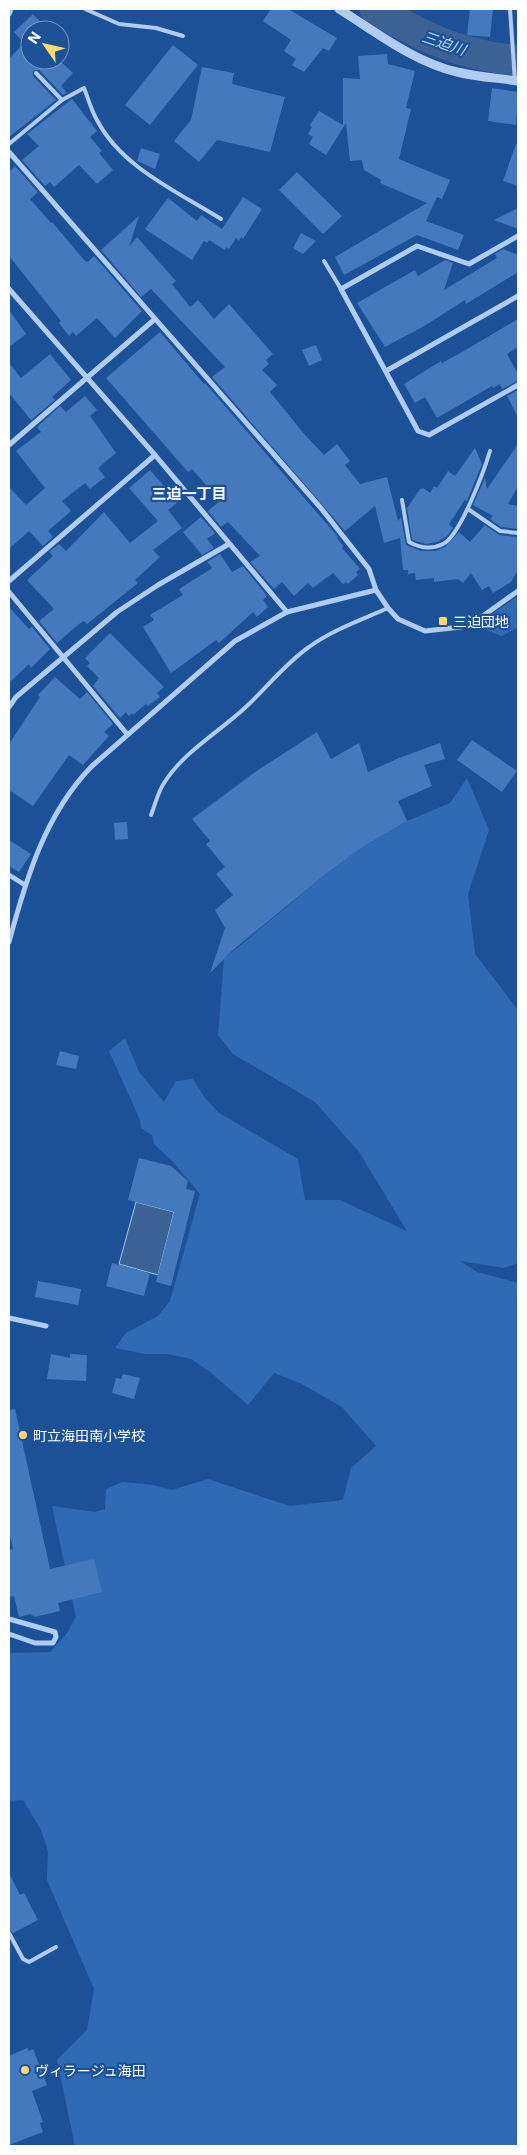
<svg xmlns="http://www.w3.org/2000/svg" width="527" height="2155" viewBox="0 0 527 2155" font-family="Inter,'Noto Sans JP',sans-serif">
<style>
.green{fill:#306ab4}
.water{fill:#3c6194;stroke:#a4c7f1}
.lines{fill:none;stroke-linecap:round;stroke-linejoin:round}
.river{stroke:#3c6194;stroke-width:31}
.building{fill:#4479be}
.service{stroke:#b0ccf0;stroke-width:4}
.minor{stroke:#b0ccf0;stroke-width:5}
.tertiary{stroke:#b0ccf0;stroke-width:9}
.poi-dot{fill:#ffd76f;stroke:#1c5197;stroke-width:2}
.labels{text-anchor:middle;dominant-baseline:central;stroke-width:4.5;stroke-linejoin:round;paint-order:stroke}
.poi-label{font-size:14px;fill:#fff;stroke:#1c5197;text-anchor:start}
.water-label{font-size:15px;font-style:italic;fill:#bdd7f6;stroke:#1c5197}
.neighbourhood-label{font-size:15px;font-weight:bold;fill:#fff;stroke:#1c5197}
</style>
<rect width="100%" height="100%" fill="#1c5197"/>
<g class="green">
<path d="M518,596V627L502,636L481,628L488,617Z"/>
<path d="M467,778L489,830L468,894L475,954L518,1010V1263L504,1268L460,1261L477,1272L518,1283V2146H75L57,2060L87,2030L94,1989L47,1880L48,1851L41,1830L23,1800L9,1801V1653L50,1652L65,1636L76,1617L52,1506L95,1512L105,1509L106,1489L122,1482L153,1485L172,1490L208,1479L290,1506L343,1500L351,1468L376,1446L342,1407L300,1383L274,1373L248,1405L209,1371L191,1359L167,1354H145L115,1348L126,1333L158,1316L170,1301L200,1194L173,1162L154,1144L152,1135L141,1128L140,1120L109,1051L125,1038L139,1072L164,1102L176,1081L193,1079L205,1098L219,1113L298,1159L305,1200H340L407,1231L359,1152L315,1102L233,1054L218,1035L224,959L327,873L364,846L407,821L450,803Z"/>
</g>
<path class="water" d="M136,1202L174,1212L158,1275L119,1264Z"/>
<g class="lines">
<path class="river" d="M375,9C426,39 458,54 518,61"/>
</g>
<g class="building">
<path d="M271,9H288L337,38L329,51L323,48L304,72L292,65L296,59L284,51L291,40L263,21Z"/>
<path d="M470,9H493L490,37L467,35Z"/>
<path d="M33,14L48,30H30V60H59L73,73L61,86L67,93L63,95L39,70L33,71V76L56,100L9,137V59L24,43L14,32Z"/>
<path d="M173,45L198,65L150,125L125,105Z"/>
<path d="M387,54L388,64L415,71L406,108L411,109L399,159L450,180L442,199L437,197L426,221L464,235L458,250L417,235L344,275L335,257L427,203L380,183L381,180L364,170L362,160L350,161L346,123L326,155L309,144L313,137L308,134L312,127L310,125L319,111L343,125V78L360,79L358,56Z"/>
<path d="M202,67L234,73L232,84L285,97L270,152L217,140L199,162L174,141L191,120Z"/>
<path d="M492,88L518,92L516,125L488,121Z"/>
<path d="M72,99L97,131L90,137L102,151L99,153L113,170L97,184L79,165L54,187L50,182L45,186L22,160L39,146L27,134Z"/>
<path d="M516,144H518V186L503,181Z"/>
<path d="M141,148L160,154L155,169L137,161Z"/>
<path d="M15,166L38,192L30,199L51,223L52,222L85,261L88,262L94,256L142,311L115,338L97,318L76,336L73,332L69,336L59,323L61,321L9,256V172Z"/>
<path d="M297,172L342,216L323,234L279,190Z"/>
<path d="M243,197L262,209L243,239L241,237L239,241L236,238L229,249L226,247L225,250L209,240L207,243L204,241L192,260L145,229L168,198L197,221L201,215L222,229Z"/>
<path d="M518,208V229L494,220Z"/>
<path d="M139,216L129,247L137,237L176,281L172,284L190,307L198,300L214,319L229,304L273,354L266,360L269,364L262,370L277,385L270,392L305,435L324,455L337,444L350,461L345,465L360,484L387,477L398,521L401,517L406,545L421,551H435L445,547L459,532L470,542L485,525L499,535L518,537V570L511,582L493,593L489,586L482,590L471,573L463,583L458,579L434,582V578L416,580L415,573L408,574V570H403L400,538L384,543L375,506L345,531L212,377L225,367L151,289L141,297L101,250Z"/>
<path d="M301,233L316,241L303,254L293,248Z"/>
<path d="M503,249L518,255V272L466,304L465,300L426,325L385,347L357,303L415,270L418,276L445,260L453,263L444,290L497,258L495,254Z"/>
<path d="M9,310L26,334L9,347Z"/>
<path d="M518,319V347L507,354L518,374V381L502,389L500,384L493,388L492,386L437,418L425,397L415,403L404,384L441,361L442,363L462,352Z"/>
<path d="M160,332L204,384L205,383L338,537L337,538L343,546L342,548L360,569L356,572L358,575L348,584L346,582L343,584L333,573L313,588L308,583L294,596L282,582L274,589L250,562L260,556L228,522L221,527L208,511L220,501L192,469L188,472L106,378Z"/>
<path d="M316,345L322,360L309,366L302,350Z"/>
<path d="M50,354L71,380L52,397L55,400L31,420L9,393V363L21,378Z"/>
<path d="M518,390V417L507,396Z"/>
<path d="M85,396L97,410L90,416L116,453L98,468L105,477L90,489L85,483L62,501L71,511L48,531L53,537L43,546L29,531L9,549V487L26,505L45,488L16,451L41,432L37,427L60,406L66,412Z"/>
<path d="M518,444V486L508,504L518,506V529L501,527L490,519L493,516L473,505L485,478L487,489Z"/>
<path d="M475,448L482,464L467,501L465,500L449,524L453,528L447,536L437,542L426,544L412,540L407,508L420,489L423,488L430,493L434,486L437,488L448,471L455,476Z"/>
<path d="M150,470L178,502L168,510L182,528L153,550L160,557L135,580L138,583L87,624L84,621L79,624L57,643L39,621L54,609L27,580L53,556L49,552L59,544L66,551L104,512L130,543L158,521L129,488Z"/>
<path d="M201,517L215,533L207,539L214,548L202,555L183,532Z"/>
<path d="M220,554L232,572L243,566L267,596L263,600L268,607L257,617L253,612L219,643L216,640L171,673L143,627L154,620L150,615L183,595L179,589L211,569L212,567L207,562Z"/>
<path d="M9,607L29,629L32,627L50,649L31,668L29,664L9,683Z"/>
<path d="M110,633L164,687L157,693L160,697L148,706L146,704L133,715L132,713L129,716L126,712L120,718L93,686L99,678L87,666L90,663L85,658Z"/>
<path d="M55,677L80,699L87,692L113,724L104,732L109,736L83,765L69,755L33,806L9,790V744L40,697L38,695Z"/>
<path d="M317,732L331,759L359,743L368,772L399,758L440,743L445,759L424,765L432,786L398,801L407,821L364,846L327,873L234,949L210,973L225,928L215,910L233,895L216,874L225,867L206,844L210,841L192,819L255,772Z"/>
<path d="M472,740L517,771L502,792L457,760Z"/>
<path d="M127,822L128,839L115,840L114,823Z"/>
<path d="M9,840L31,854L19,872L9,866Z"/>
<path d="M60,1051L79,1056L76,1069L56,1065Z"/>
<path d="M139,1158L171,1166L188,1181L186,1189L195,1191L171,1286L156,1282L174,1212L128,1200Z"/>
<path d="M112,1263L150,1273L144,1296L106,1286Z"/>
<path d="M38,1281L81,1289L78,1305L35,1297Z"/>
<path d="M51,1354L70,1358V1354L87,1355L86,1381L47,1379Z"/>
<path d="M123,1374L140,1378L134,1399L112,1393L116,1378L121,1379Z"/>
<path d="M15,1409L50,1569L94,1559L102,1592L58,1603L60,1611L35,1617L30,1614L19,1617L14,1596L9,1597V1550L13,1549L9,1531V1410Z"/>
<path d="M9,1873L20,1895L24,1893L38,1920L13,1933L9,1929Z"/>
<path d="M27,2048L29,2051L33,2049L47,2085L32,2091L43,2122L40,2123L43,2132L9,2145V2056Z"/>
</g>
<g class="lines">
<g class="service">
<path d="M85,9L119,24L156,28L183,36"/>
<path d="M510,9L515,81"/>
<path d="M36,73L62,100"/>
<path d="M9,144L62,100L84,88C88,98 91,110 97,120C121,167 178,192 221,219"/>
<path d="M324,261L341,289"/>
<path d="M402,500L409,542C420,548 431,550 443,544C460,536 484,471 490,451"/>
<path d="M468,509L500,531L518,533"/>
<path d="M151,815C155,805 158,792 164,783C184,751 221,731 248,705C268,686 286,663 309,647C332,630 361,620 388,608"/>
<path d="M9,1933L23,1959L29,1962L56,1947"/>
</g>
<g class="minor">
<path d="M9,14L11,9"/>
<path d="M9,152L320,507L369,569L376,590L388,608L398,619L425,631L461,627L480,618L518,591"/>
<path d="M518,236L469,264L417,246L341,289L418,431L429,435L518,385"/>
<path d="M9,289L155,455L287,612"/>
<path d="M386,371L518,296"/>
<path d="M9,445L155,319"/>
<path d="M9,581L155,455"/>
<path d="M9,592L127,734"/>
<path d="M9,707L16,697L117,612L158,585L229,544"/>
<path d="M9,875L25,885"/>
<path d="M9,942C26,879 45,814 92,766L235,641L287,612L376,590"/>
<path d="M9,1318L46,1326"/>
<path d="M9,1619L55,1632L56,1637L53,1643H35L9,1634"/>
</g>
<path class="tertiary" d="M339,9C376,32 414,62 457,72C477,77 498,78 518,81"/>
</g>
<g class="poi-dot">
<rect x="438" y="616" width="10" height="10" rx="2.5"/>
<circle cx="23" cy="1435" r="5"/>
<circle cx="25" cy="2070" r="5"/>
</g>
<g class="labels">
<g class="poi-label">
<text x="453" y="621">三迫団地</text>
<text x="33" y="1435">町立海田南小学校</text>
<text x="35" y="2070">ヴィラージュ海田</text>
</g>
<g class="water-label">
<text transform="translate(444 43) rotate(19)">三迫川</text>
</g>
<g class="neighbourhood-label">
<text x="189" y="493">三迫一丁目</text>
</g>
</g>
<rect width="527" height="2155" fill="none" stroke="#ffffff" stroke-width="20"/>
<g transform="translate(45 45) rotate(304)"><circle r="24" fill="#1c5197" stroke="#7797c1"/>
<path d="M0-4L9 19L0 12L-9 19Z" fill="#ffd76f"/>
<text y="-8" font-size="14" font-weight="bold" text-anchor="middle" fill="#ffffff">N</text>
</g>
</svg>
